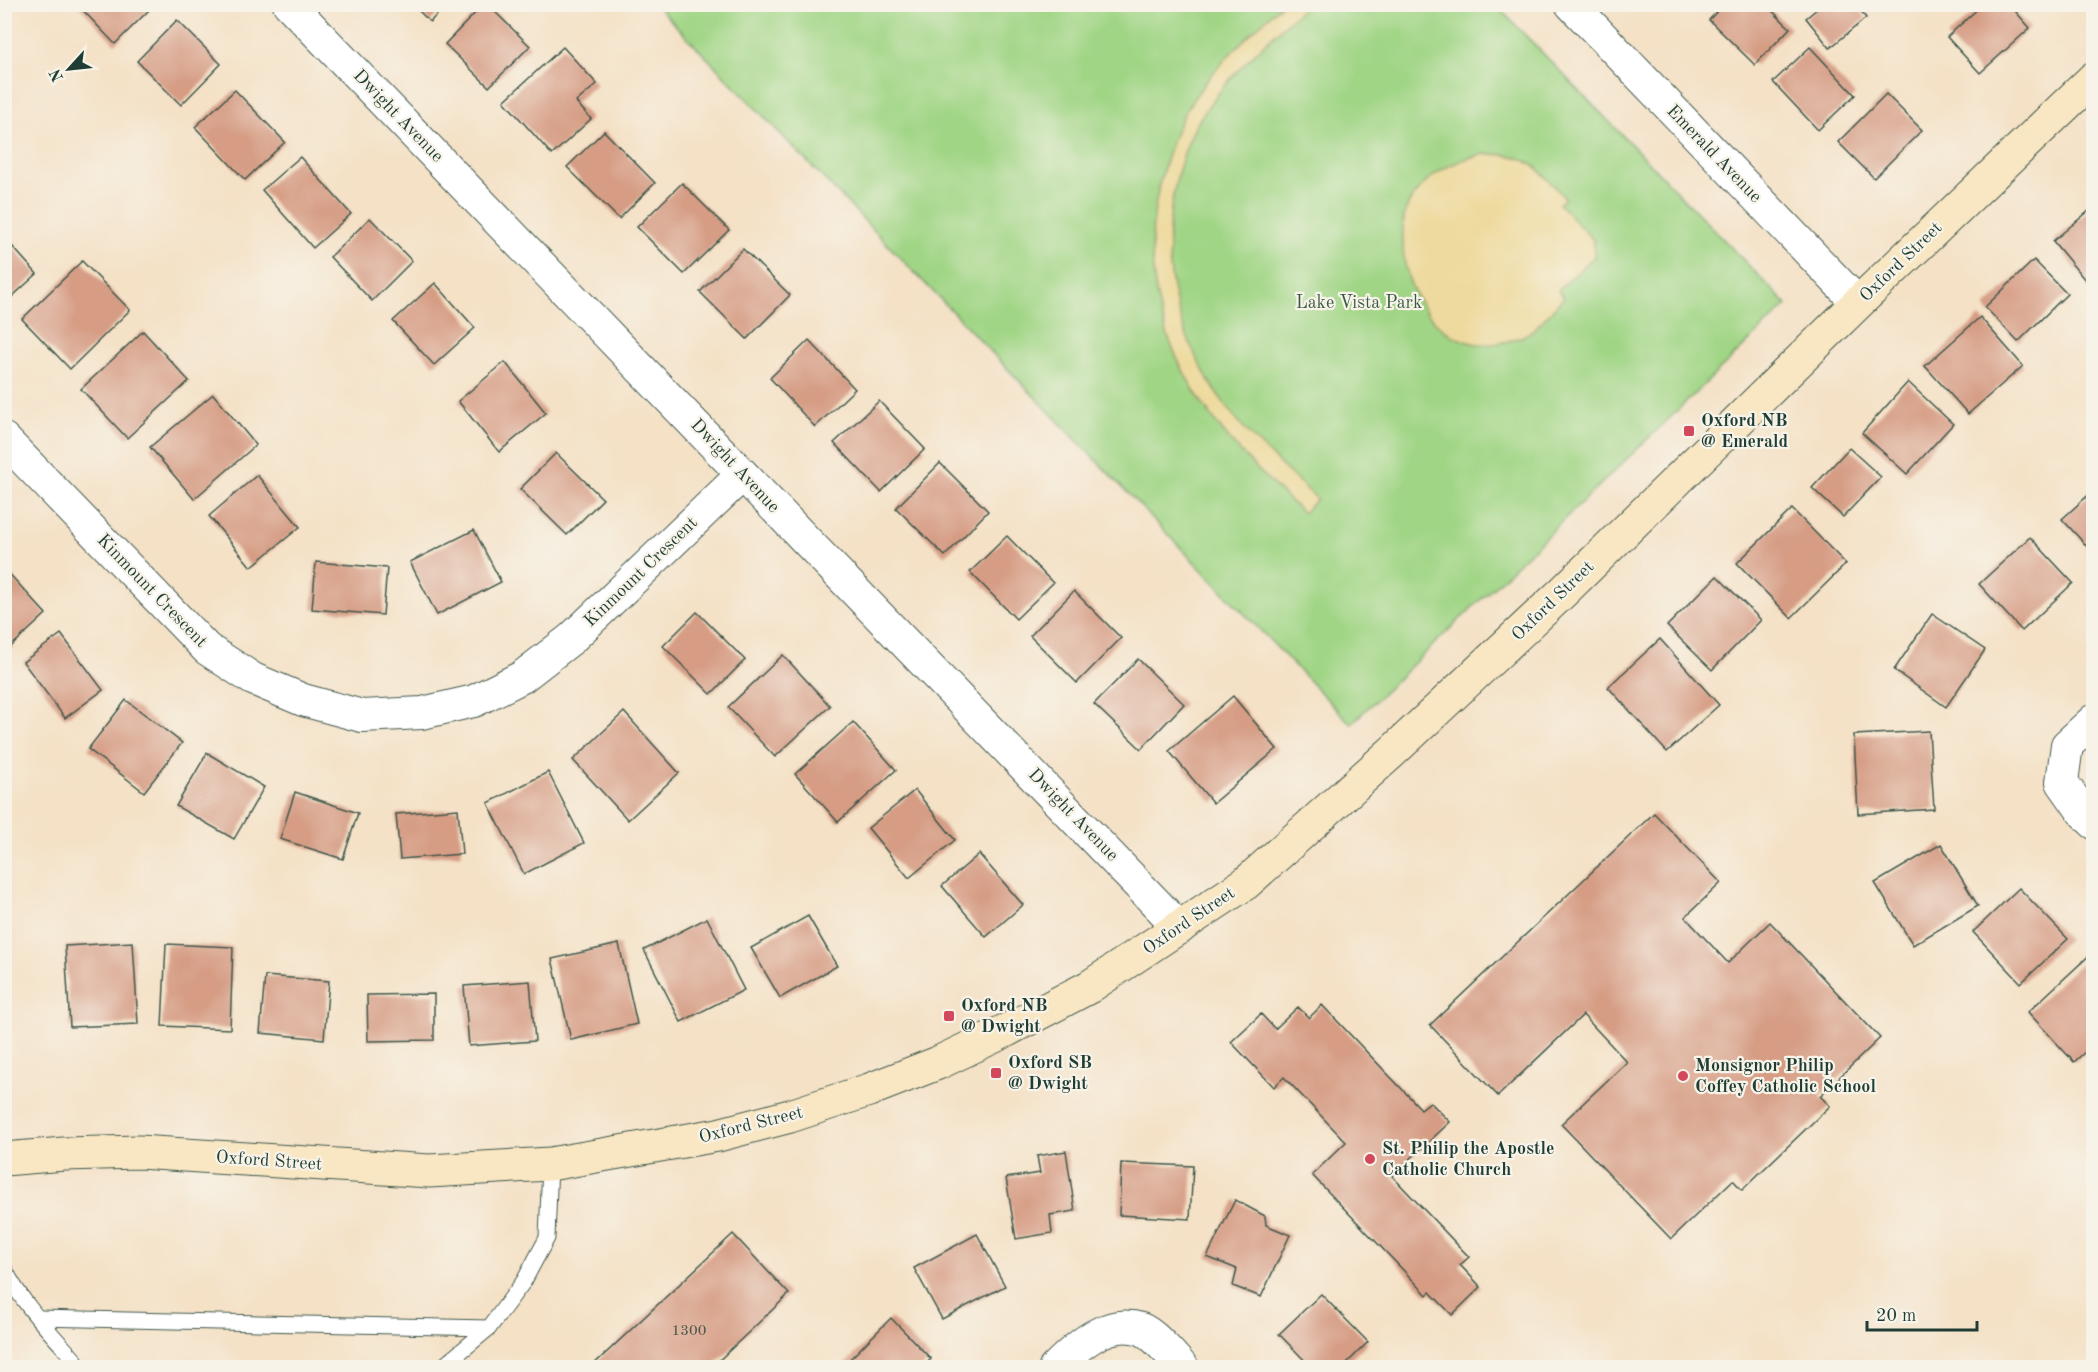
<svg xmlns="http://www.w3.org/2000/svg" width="2098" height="1372" viewBox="0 0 2098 1372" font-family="'Old Standard TT',serif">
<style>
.green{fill:#a0d585;stroke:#60895c;stroke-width:1.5}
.sand{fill:#eeda9e;stroke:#868c69;stroke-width:1.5}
.building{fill:#d69c84}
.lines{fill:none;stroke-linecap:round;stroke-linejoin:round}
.lane-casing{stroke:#3f564a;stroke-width:17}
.street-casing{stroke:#3f564a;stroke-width:34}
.secondary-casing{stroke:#3f564a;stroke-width:35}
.lane{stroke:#fff;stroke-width:15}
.street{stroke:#fff;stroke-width:32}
.secondary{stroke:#f9e7c3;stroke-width:33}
.poi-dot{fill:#d1495b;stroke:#f7f3e8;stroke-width:2}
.labels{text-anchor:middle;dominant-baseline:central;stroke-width:4.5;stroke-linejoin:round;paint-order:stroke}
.number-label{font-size:15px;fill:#4d5548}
.street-label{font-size:18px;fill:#1f3d34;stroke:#f7f3e8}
.park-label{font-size:18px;fill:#395b44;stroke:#f7f3e8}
.poi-label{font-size:18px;font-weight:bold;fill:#1f3d34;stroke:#f7f3e8;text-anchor:start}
</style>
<rect width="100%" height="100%" fill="#f7f3e8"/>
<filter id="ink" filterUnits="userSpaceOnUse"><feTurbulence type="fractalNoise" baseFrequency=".0167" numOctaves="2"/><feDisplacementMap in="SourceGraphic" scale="12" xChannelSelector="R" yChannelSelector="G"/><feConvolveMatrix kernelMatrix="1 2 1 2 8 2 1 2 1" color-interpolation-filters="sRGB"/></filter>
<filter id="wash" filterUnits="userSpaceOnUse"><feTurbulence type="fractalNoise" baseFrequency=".008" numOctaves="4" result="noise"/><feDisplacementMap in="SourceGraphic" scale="24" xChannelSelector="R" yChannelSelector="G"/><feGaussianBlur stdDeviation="1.35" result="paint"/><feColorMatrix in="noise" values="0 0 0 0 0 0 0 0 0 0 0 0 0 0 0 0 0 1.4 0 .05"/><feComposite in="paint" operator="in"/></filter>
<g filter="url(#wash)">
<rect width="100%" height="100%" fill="#f4e1c6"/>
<path class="green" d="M656,5H1496L1787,305L1351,724Z"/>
<g class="sand">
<path d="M1282,4L1306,5C1269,40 1229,74 1201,117C1184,144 1176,177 1171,208C1160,290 1190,368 1245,429C1267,454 1293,476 1317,499L1303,513C1273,484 1240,455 1215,421C1157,345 1136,256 1165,164C1171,145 1177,125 1187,109C1211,69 1248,36 1282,4Z"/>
<path d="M1485,154C1533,154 1534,166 1565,198L1559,204L1594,241V257L1558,290L1564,297C1554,307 1538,329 1525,335C1511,342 1487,347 1472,343C1429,333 1404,285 1403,245C1403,233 1402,216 1408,205C1409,201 1413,197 1416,194C1433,170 1457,160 1485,154Z"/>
</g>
<g id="blocks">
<g class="building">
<path d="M77,4H155L115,44Z"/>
<path d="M412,4H447L430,22Z"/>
<path d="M484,4H487L530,46L489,87L445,44Z"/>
<path d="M1724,4H1765L1790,28L1755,65L1709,20Z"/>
<path d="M1823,4H1855L1866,18L1830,48L1806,18Z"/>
<path d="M1983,4H2009L2030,28L1980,73L1947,37Z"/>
<path d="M177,20L221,64L181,105L137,61Z"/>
<path d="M563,47L597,84L576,102L591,119L552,155L504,101Z"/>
<path d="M1810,47L1855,95L1818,130L1773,82Z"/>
<path d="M235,90L285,142L245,180L195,127Z"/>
<path d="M1886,94L1922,130L1874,178L1838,142Z"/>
<path d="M604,131L655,183L619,219L567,167Z"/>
<path d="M300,157L351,214L313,248L262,190Z"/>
<path d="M682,183L729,230L684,274L637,227Z"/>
<path d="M2090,210L2094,215V291L2053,241Z"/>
<path d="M370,218L412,261L372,301L330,257Z"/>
<path d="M4,237L37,274L4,304Z"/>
<path d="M743,249L790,295L747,339L700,292Z"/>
<path d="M2034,260L2067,294L2018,342L1985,307Z"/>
<path d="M82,261L130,310L70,369L22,319Z"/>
<path d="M435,283L475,328L434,365L393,321Z"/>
<path d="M1980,317L2023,366L1968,414L1925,366Z"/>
<path d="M143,331L189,381L127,438L81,389Z"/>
<path d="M809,340L855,389L815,427L770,378Z"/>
<path d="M505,362L546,413L499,452L458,401Z"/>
<path d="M1908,382L1953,424L1907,474L1862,433Z"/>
<path d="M213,394L256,445L194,499L150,447Z"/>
<path d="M879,401L925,449L881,492L834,443Z"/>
<path d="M1849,448L1881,477L1843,517L1812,488Z"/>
<path d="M556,453L603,499L567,535L520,489Z"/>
<path d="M940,463L988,511L945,556L896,508Z"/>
<path d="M257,475L300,527L251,567L209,516Z"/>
<path d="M2094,490V554L2062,519Z"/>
<path d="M1792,509L1846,564L1791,618L1737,563Z"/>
<path d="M474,530L501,582L437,615L410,562Z"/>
<path d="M1007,536L1053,583L1016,619L970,572Z"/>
<path d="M2030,537L2073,583L2022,631L1979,584Z"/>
<path d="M316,562L387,568L383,615L312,609Z"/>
<path d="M5,569L46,614L5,652Z"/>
<path d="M1717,576L1761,620L1712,670L1667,626Z"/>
<path d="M1074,591L1121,638L1077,683L1030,636Z"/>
<path d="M697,612L745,660L711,694L663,646Z"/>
<path d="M1932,614L1985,650L1946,707L1894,670Z"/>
<path d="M61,634L103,690L65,718L23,662Z"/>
<path d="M1660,639L1719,705L1667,752L1608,687Z"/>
<path d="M783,655L830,706L775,757L728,707Z"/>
<path d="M1138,659L1184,704L1141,749L1094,704Z"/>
<path d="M1233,696L1277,749L1213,803L1169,751Z"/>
<path d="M126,700L182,743L144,792L88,749Z"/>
<path d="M624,712L679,773L628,820L573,760Z"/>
<path d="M853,722L896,770L838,822L795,774Z"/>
<path d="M1929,731L1934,809L1858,814L1854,735Z"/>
<path d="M207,753L264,787L234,839L176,806Z"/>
<path d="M548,772L584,843L524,874L488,803Z"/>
<path d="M915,790L955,840L909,878L868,828Z"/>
<path d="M295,792L358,813L343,859L280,839Z"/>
<path d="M458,809L462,854L400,859L396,814Z"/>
<path d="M1654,813L1721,883L1685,917L1728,963L1770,922L1880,1038L1820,1096L1830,1106L1742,1190L1733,1180L1671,1239L1561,1124L1627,1062L1583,1015L1498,1096L1430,1025Z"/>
<path d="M1941,844L1978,906L1913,945L1875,883Z"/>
<path d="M979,854L1023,905L986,937L942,886Z"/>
<path d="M2019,888L2068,939L2021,983L1973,932Z"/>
<path d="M808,916L837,966L780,998L751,948Z"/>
<path d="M707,918L744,990L681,1022L644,950Z"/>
<path d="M133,942L138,1024L70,1027L65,946Z"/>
<path d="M166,944L233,947L230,1029L162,1026Z"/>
<path d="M619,944L637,1024L571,1040L552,959Z"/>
<path d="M2094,951V1044L2074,1062L2028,1012Z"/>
<path d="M265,976L329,981L324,1039L260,1033Z"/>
<path d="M530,981L535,1041L469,1046L464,986Z"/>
<path d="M434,994V1040L368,1041L367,995Z"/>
<path d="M1322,1005L1421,1109L1430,1102L1450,1122L1392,1176L1469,1257L1460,1265L1481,1287L1452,1315L1430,1292L1427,1295L1312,1175L1346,1142L1284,1077L1274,1087L1231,1042L1261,1014L1275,1029L1298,1007L1309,1018Z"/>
<path d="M1066,1151L1075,1211L1050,1215L1052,1233L1016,1239L1006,1178L1040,1173L1037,1156Z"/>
<path d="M1121,1163L1193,1166L1190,1219L1119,1215Z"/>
<path d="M1235,1200L1265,1216L1266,1225L1290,1235L1261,1297L1233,1286L1237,1269L1207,1257Z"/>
<path d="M733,1234L789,1294L711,1368H590Z"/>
<path d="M977,1234L1005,1286L942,1319L914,1268Z"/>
<path d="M1321,1294L1368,1342L1342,1368H1312L1279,1334Z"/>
<path d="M891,1318L931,1359L922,1368H841Z"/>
</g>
</g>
</g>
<g filter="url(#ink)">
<use href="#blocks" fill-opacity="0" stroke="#3f564a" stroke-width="1.5"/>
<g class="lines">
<defs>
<g id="lane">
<path d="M4,1268C23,1306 55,1337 82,1368"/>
<path d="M38,1318L489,1328"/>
<path d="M441,1368L489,1328L524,1281L547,1238L550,1164"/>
</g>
<g id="street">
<path d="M289,4L1180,928"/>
<path d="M1571,4L1858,303"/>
<path d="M4,439L207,649L253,679L303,700L362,716L422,713L474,701L522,677L571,639L742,475"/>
<path d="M2094,720L2067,745L2062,782L2083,812L2094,823"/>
<path d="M1055,1368C1077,1346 1107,1318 1141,1329C1153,1333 1174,1358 1183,1368"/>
</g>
<path id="secondary" d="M4,1159L64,1154L139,1152L429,1171L550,1164L718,1135L790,1116L869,1090L938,1063L1007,1030L1089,987L1246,883L1392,752L1563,592L1858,303L2094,78"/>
</defs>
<use href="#lane" class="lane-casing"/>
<use href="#street" class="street-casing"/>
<use href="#secondary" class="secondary-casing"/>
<use href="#lane" class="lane"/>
<use href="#street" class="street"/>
<use href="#secondary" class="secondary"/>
</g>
</g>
<g class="poi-dot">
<rect x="1683" y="425" width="12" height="12" rx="3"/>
<rect x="943" y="1010" width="12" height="12" rx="3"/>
<rect x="990" y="1067" width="12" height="12" rx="3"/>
<circle cx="1683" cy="1076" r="6"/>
<circle cx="1370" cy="1159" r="6"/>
</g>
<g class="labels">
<g class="number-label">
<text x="689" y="1331">1300</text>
</g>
<g class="street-label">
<text transform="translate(398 116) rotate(46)">Dwight Avenue</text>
<text transform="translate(1714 154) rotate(46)">Emerald Avenue</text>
<text transform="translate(1901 262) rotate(-44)">Oxford Street</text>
<text transform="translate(735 466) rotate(47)">Dwight Avenue</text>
<text transform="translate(641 572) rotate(-44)">Kinmount Crescent</text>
<text transform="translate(152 591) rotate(46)">Kinmount Crescent</text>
<text transform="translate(1553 601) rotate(-44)">Oxford Street</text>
<text transform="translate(1073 815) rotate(46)">Dwight Avenue</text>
<text transform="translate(1189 921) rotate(-34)">Oxford Street</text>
<text transform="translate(751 1125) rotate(-14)">Oxford Street</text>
<text transform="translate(269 1161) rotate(4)">Oxford Street</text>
</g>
<g class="park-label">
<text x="1359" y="303">Lake Vista Park</text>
</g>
<g class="poi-label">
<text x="1701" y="421">Oxford NB<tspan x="1701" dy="21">@ Emerald</tspan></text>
<text x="961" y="1006">Oxford NB<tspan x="961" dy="21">@ Dwight</tspan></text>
<text x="1008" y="1063">Oxford SB<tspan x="1008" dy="21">@ Dwight</tspan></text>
<text x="1695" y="1066">Monsignor Philip<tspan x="1695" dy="21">Coffey Catholic School</tspan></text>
<text x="1382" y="1149">St. Philip the Apostle<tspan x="1382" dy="21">Catholic Church</tspan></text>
</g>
</g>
<rect width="2098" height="1372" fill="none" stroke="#f7f3e8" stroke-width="24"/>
<g transform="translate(69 69) rotate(243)" stroke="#f7f3e8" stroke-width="4.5" paint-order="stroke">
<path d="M0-4.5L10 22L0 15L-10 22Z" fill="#1f3d34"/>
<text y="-9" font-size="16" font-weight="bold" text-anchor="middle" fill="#1f3d34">N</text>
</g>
<path d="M1867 1321v9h110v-9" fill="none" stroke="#1f3d34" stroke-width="3"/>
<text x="1876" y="1321" font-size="18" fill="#1f3d34" stroke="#f7f3e8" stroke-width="4.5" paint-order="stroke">20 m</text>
</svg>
